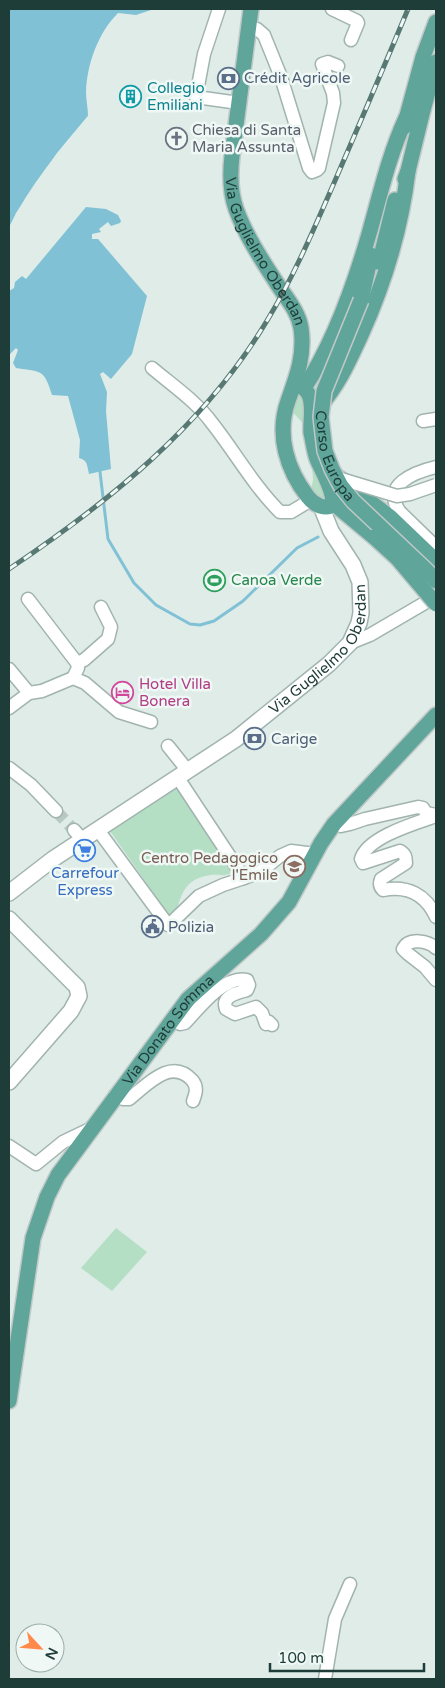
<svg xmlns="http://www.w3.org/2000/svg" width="445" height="1688" viewBox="0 0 445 1688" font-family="'Varela Round',sans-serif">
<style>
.green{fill:#b5dfc5}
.water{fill:#81c1d6}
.pier{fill:#dfece7}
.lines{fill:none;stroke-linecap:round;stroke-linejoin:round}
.stream{stroke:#81c1d6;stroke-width:3}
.minor-tunnel{stroke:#b8c9c4;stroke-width:12;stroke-dasharray:12 6;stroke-linecap:butt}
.minor-casing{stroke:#a1b4af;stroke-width:15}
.tertiary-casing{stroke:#a1b4af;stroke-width:18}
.primary-casing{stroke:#c0c9c7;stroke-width:18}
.minor{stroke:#fff;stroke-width:12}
.tertiary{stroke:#fff;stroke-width:15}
.primary{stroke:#5fa59a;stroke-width:15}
.rail-casing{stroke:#587973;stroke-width:5}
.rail{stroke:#eff8f5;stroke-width:3;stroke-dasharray:9;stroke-linecap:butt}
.minor-bridge-casing{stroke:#a1b4af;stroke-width:15;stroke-linecap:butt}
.primary-bridge-casing{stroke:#c0c9c7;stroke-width:18;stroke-linecap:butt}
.minor-bridge{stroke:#fff;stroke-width:12}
.primary-bridge{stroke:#5fa59a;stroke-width:15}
.labels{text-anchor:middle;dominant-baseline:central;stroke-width:5;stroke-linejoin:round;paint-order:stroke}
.service-label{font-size:15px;fill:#4e5e75;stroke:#eff8f5;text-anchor:start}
.culture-label{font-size:15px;fill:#0d838f;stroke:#eff8f5;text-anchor:start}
.worship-label{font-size:15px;fill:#5b616d;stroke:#eff8f5;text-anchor:start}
.street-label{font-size:15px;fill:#1e3d38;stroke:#eff8f5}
.leisure-label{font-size:15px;fill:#27864d;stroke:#eff8f5;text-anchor:start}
.hotel-label{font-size:15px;fill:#b23c85;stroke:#eff8f5;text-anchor:start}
.education-label{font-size:15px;fill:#785e54;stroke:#eff8f5;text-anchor:end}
.shop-label{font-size:15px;fill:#366cbe;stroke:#eff8f5}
</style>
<rect width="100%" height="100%" fill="#dfece7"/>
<g class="green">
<path d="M300,396L307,399L306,427L291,410L294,398Z"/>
<path d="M312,464L326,496L323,498H318L311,490L313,480Z"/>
<path d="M177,786L234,871C224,878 221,874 211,875C186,878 181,893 176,914L171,918L110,831Z"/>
<path d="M116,1228L147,1252L112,1291L81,1268Z"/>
</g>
<g class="water">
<path d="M9,9H154L136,15L118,13C98,33 87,64 86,92C86,100 88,108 88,116C59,150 29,187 9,227Z"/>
<path d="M86,207L106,209L118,215L121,221L120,223L111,226L108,222L99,229L101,232L92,234V239H98L147,296L132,354L111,379L103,372L100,374L107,392L106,411L111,469L89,474C87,466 88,460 79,458L80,440L68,396L52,395C44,369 42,372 16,368L13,363L18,350L16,348L9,355V291L14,288L15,282L22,276L26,279Z"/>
</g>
<path class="pier" d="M88,116L90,117L59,155L9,229L16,213L57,153Z"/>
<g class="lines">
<path class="stream" d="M100,472L108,539L134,583L156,605L190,624L200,625L214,621L243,601L297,548L318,537"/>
<path class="minor-tunnel" d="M56,811L74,830"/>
<defs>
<g id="minor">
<path d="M219,9L204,54L196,97L239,103"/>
<path d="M332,9L357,21L358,23L351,40"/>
<path d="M249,27L257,29L264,35L281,77L309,168L312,172L317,170L319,168L334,103L333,93L322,64L328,62L338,66"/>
<path d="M152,368C172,385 196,401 212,423C235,452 253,485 280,512H291L311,500"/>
<path d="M423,421L436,419"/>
<path d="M436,467C415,472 380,485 400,512L436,547"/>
<path d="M350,643L370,635L428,601"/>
<path d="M77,663L84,660L108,639L111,627L101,607"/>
<path d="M9,669L29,693"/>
<path d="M73,678L85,683L119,712L151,722"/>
<path d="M9,708L29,693L42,691L73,678L78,668L77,663L28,599"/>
<path d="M168,746L188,771"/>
<path d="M9,768L31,785L56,811"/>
<path d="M436,816C416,823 367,837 361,859L363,863L400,851C405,854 406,857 406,863L381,879C379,884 380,887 383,890C408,885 426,895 436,917"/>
<path d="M334,824L341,826L350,824L365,819L418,807L423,808L426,813L436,815"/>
<path d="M74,830L83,840"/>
<path d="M98,830L168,925L170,924L199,896L223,885L244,878L178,778"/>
<path d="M244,878L260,872L280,856L291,851L315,854"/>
<path d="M436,948C428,941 409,937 403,949L407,953L425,967L436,980"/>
<path d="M173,1018L180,1024L185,1023C199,1008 224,975 247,980L249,985L247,990C237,993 221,996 226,1009L235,1014L256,1007L262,1013L266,1024L269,1022L272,1025"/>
<path d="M115,1095L123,1099H129C147,1085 171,1057 192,1080C198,1087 196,1093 193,1101"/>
<path d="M9,1146L36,1164L63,1142L90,1129"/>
<path d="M325,1679L335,1619L350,1584"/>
</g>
<g id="tertiary">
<path id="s1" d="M9,893L53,859L236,739L329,664L350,643L359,623L361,613L360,582L353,565L331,531L321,506"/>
<path d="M9,919L77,987L79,996L71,1011L9,1082"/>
</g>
<g id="primary">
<path id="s2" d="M251,9L232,156C230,173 230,192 236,209C245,234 261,259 276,282C285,297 298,310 301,328C305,355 297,376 288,401C276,435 287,470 308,497C311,501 315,504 320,506C349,515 319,466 317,459C314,451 313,441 311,433C310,421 314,406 309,395C306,388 301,386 294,385"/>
<path d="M404,127L423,57L436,22"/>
<path d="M405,179L408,171L422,114L436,62"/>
<path d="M377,262L382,252L395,200"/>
<path d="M361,300L371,255"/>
<path d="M304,388C334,343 354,286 369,234C380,195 389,155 406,118"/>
<path d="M319,407C339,384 348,363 361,335C385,282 401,229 408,171"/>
<path d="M339,478L390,517L436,561"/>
<path d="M332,502L374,537"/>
<path id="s3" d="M9,1401L33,1238L47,1197L58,1175L188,999L261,934L289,902L321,843L334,824L436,715"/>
</g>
</defs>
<use href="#minor" class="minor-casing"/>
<use href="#tertiary" class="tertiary-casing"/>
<use href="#primary" class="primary-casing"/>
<use href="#minor" class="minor"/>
<use href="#tertiary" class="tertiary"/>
<use href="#primary" class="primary"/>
<defs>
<path id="rail" d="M9,569C109,502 205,425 268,319C294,276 314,229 334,183C359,125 384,67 408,9"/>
</defs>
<use href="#rail" class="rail-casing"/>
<use href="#rail" class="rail"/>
<defs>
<path id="minor-bridge" d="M341,479L397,496L410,494L436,485"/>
<g id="primary-bridge">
<path id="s4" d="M361,300L324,391L321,417L325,451L332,469L341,486L353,501L427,571L436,581"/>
<path d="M374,537L397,558L436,604"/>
</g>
</defs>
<use href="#minor-bridge" class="minor-bridge-casing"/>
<use href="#primary-bridge" class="primary-bridge-casing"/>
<use href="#minor-bridge" class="minor-bridge"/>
<use href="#primary-bridge" class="primary-bridge"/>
</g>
<defs>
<symbol id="bank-ring" viewBox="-11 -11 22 22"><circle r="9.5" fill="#eff8f5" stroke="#5c6f8a" stroke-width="1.5"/><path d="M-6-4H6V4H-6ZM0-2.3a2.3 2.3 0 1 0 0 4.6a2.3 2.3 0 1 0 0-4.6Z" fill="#5c6f8a"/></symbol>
<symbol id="building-ring" viewBox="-11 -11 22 22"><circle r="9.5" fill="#eff8f5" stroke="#0f9aa8" stroke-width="1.5"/><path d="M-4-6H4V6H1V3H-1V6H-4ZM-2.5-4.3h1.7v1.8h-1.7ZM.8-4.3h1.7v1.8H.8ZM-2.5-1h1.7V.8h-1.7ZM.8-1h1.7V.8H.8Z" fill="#0f9aa8"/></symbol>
<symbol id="church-ring" viewBox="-11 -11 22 22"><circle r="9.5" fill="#eff8f5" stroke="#6b7280" stroke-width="1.5"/><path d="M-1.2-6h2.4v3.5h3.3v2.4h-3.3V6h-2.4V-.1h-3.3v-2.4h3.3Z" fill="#6b7280"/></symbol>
<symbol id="stadium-ring" viewBox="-11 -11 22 22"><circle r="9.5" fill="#eff8f5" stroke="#2e9e5b" stroke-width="1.5"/><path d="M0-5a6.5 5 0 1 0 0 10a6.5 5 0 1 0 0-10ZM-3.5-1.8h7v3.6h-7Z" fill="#2e9e5b"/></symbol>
<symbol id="hotel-ring" viewBox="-11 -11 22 22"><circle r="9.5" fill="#eff8f5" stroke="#d1479c" stroke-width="1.5"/><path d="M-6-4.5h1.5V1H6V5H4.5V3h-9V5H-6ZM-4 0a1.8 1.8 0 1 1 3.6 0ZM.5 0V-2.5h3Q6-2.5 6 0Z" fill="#d1479c"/></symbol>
<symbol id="supermarket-ring" viewBox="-11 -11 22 22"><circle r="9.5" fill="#eff8f5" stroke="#3f7fe0" stroke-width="1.5"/><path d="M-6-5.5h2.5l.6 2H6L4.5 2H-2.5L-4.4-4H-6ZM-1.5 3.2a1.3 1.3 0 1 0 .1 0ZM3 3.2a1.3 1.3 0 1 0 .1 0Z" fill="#3f7fe0"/></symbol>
<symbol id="school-ring" viewBox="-11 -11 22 22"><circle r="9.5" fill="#eff8f5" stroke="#8d6e63" stroke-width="1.5"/><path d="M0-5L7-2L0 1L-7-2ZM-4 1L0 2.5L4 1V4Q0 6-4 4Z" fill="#8d6e63"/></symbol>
<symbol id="civic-ring" viewBox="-11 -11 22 22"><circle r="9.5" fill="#eff8f5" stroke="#5c6f8a" stroke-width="1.5"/><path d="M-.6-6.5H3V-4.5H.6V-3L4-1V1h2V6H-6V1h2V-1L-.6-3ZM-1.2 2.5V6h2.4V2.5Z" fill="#5c6f8a"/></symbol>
</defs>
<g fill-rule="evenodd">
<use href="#bank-ring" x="216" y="66" width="25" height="25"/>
<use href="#building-ring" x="118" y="84" width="25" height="25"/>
<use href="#church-ring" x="164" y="126" width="25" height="25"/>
<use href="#stadium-ring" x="202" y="568" width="25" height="25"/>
<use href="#hotel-ring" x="110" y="680" width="25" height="25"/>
<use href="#bank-ring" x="242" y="726" width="25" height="25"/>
<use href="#supermarket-ring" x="72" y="838" width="25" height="25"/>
<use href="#school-ring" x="282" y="854" width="25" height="25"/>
<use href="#civic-ring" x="140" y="914" width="25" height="25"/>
</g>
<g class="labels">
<g class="service-label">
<text x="244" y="78">Crédit Agricole</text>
<text x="271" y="739">Carige</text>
<text x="168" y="927">Polizia</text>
</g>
<g class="culture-label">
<text x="147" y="88">Collegio<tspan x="147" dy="17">Emiliani</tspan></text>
</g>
<g class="worship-label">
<text x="192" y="130">Chiesa di Santa<tspan x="192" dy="17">Maria Assunta</tspan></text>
</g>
<g class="street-label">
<text stroke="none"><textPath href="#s2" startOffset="252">Via Guglielmo Oberdan</textPath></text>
<text stroke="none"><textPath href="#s4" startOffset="166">Corso Europa</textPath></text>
<text stroke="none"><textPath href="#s1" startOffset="402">Via Guglielmo Oberdan</textPath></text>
<text stroke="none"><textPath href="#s3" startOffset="415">Via Donato Somma</textPath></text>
</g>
<g class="leisure-label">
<text x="231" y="580">Canoa Verde</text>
</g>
<g class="hotel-label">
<text x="139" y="684">Hotel Villa<tspan x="139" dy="17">Bonera</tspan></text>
</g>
<g class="education-label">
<text x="278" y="858">Centro Pedagogico<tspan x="278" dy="17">l'Emile</tspan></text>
</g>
<g class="shop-label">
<text x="85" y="873">Carrefour<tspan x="85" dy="17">Express</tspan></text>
</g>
</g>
<rect width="445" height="1688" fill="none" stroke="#1e3d38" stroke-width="20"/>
<g transform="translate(40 1648) rotate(116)"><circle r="24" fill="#eff8f5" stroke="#9bada9"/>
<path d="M0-4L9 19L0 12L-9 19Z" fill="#fe894a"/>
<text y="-8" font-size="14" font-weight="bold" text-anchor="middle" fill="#1e3d38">N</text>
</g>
<path d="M270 1663v8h154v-8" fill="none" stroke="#1e3d38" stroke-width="2.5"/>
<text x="278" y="1663" font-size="15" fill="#1e3d38" stroke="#eff8f5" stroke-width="4" paint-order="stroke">100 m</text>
</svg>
